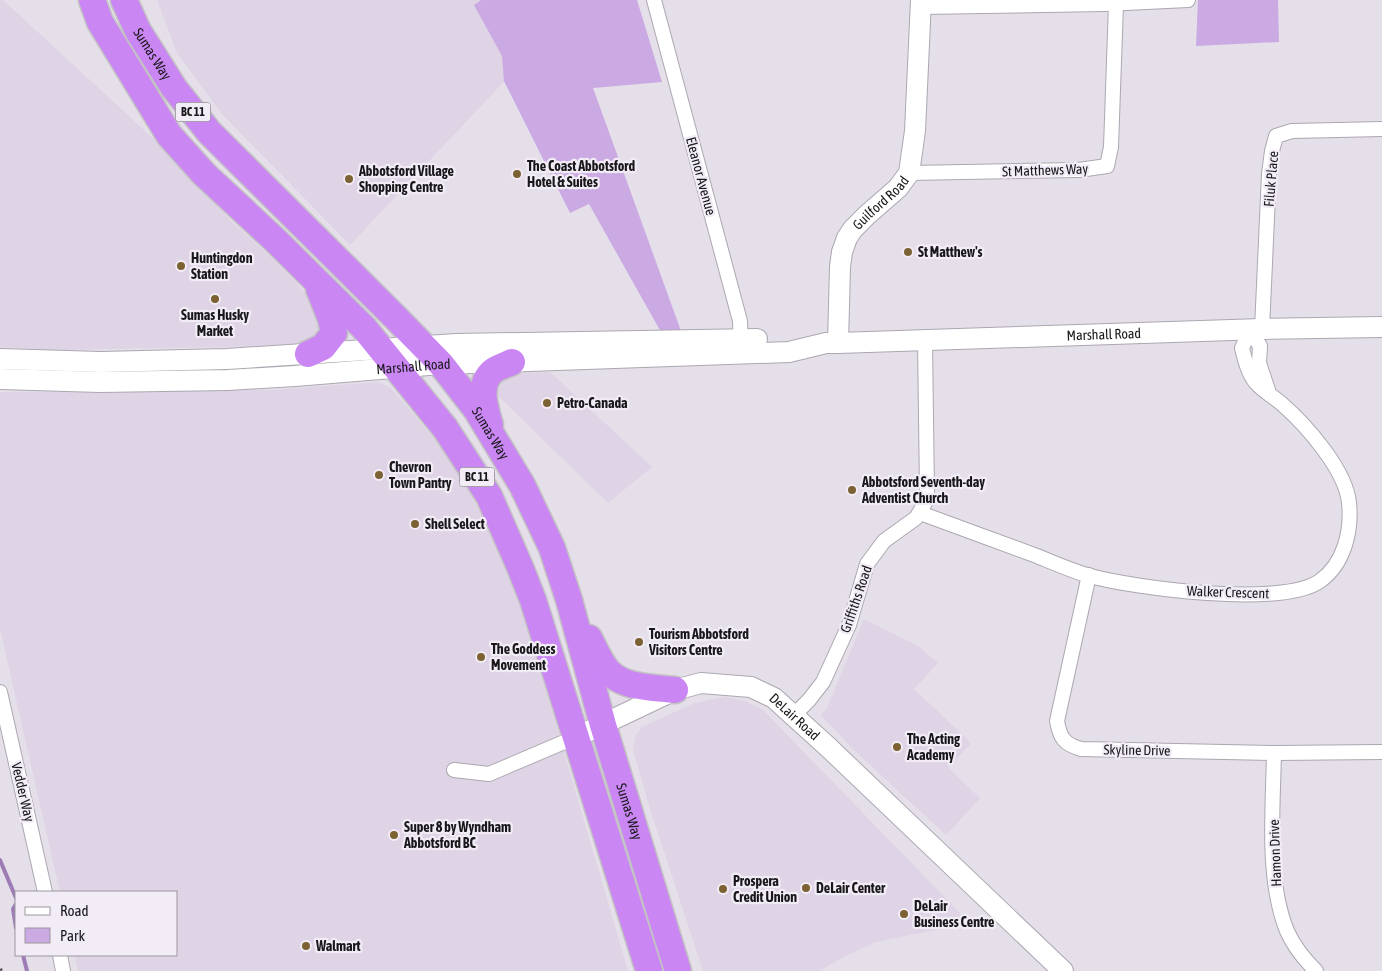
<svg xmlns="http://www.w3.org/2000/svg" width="1382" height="971" viewBox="0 0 1382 971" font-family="'Asap Condensed',sans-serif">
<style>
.built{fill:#ded4e5}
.green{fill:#cba9e3}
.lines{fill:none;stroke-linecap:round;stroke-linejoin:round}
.stream{stroke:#9d7bb5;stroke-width:4}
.street-casing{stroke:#aca7b0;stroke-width:16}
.secondary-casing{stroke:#aca7b0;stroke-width:22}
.highway-casing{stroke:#c3c3c3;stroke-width:29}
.street{stroke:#fff;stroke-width:14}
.secondary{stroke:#fff;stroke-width:20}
.highway{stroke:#ca87f4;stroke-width:26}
.rail{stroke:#565358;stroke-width:4;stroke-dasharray:9 9;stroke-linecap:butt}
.poi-dot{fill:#7c6133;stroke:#f2ecf6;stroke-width:2}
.labels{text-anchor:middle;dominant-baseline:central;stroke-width:4.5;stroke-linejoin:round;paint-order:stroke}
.shield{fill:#f2ecf6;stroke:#5a575c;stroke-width:1}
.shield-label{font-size:12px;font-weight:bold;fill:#19171a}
.street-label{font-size:14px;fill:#19171a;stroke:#f2ecf6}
.poi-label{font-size:14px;font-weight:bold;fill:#19171a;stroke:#f2ecf6;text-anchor:start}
</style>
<rect width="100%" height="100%" fill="#e4dfe9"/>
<g class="built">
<path d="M0,0H3L181,164L231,221L271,257L320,308L325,320L314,340L298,344L268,346L58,350L0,347Z"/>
<path d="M157,0H529L549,34L350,245L222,114L177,53Z"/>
<path d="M550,372L652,467L608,503L495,393L501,379L513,373Z"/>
<path d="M378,382L391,388L445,451L497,539L525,618L628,971H78L75,955H176V892H60L0,629V392L273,390Z"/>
<path d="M864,619L918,646L938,663L914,689L971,743L948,768L980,798L946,835L855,751L821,715L827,708Z"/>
<path d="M724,697L745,701L763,710L962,915L950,927L876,942L846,956L819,971H703L650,809L633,750L635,737L642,727L694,703Z"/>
</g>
<g class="green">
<path d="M481,0H637L662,82L593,88L681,331L661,332L589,204L570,213L504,81L502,56L474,5Z"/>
<path d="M1198,0H1278L1279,42L1196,46Z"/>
</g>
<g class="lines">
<g class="stream">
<path d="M0,860L16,898"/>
<path d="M16,904L13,909L16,928"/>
<path d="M23,955L27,971"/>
</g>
<defs>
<g id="street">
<path d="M654,0L740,321L741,348"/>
<path d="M921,7L1105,4L1188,0"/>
<path d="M909,173L1079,170L1107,166L1111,147L1116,4"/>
<path d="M1262,329L1269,174L1272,151L1276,136L1292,131L1382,129"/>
<path d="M1250,330L1260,346L1259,363L1268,390"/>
<path d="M920,513C959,527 998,542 1037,556C1054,563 1072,571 1090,576C1135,588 1282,608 1320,581C1344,564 1352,531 1349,503C1346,470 1306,425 1282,404C1274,397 1263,391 1256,383C1248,373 1245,360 1242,348L1250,330"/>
<path d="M1089,575L1057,721C1060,738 1064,744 1081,749L1274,753L1382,752"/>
<path d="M0,692L45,892"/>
<path d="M794,715L809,700L823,682L849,625L867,564L884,541L916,518L925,503L927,493L925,341"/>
<path d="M1274,753C1273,809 1266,879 1287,931C1294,947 1305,960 1316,971"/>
<path d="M454,770L489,774L576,737"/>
<path d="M60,955L63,971"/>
</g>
<g id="secondary">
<path id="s1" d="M838,343L840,267L842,252L847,238L853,229L867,215L898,188L909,173L915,131L921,0"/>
<path d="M0,359L101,362L227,359L457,344L757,339"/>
<path id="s2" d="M0,379L100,382L228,380L295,376L441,364L789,352L826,343H838L1262,329L1382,327"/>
<path id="s3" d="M576,737L675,690L701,683L751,687L774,698L828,747L1063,971"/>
</g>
<g id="highway">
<path d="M92,0L100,22L169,135L204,174L275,240L364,328L445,428L489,496L520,567L533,600L649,971"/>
<path id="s4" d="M124,0L138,31L174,88L209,132L397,319L441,364L476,409L522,485L552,548L569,600L603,725L678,971"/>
<path d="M308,354L323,347L334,333L331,319L319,289"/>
<path d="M490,425C485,408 477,384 493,371C498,367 506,365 512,362"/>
<path d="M589,638C594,648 598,657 604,666C619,689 652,687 675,690"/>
</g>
</defs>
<use href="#street" class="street-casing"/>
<use href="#secondary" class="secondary-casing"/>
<use href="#highway" class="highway-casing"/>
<use href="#street" class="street"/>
<use href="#secondary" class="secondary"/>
<use href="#highway" class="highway"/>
<path class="rail" d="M0,969L1,971"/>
</g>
<g class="poi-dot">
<circle cx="517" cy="174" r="5"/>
<circle cx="349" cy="179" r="5"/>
<circle cx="908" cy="252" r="5"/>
<circle cx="181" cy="266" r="5"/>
<circle cx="215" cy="299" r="5"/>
<circle cx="547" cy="403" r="5"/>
<circle cx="379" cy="475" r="5"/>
<circle cx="852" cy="490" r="5"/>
<circle cx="415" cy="524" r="5"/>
<circle cx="639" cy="642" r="5"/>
<circle cx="481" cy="657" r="5"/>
<circle cx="897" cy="747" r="5"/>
<circle cx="394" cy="835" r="5"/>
<circle cx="806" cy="888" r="5"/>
<circle cx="723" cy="889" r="5"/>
<circle cx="904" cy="914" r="5"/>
<circle cx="306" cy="946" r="5"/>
</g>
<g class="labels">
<g class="shield">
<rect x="175.5" y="102.5" width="35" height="19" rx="4"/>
<rect x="459.5" y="467.5" width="35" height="19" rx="4"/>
</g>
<g class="shield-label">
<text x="193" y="112">BC 11</text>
<text x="477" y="477">BC 11</text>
</g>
<g class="street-label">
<text stroke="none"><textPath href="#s4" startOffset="61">Sumas Way</textPath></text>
<text transform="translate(1045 170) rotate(-2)">St Matthews Way</text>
<text transform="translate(701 176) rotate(75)">Eleanor Avenue</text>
<text transform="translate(1271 179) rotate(-85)">Filuk Place</text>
<text stroke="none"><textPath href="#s1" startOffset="155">Guilford Road</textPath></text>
<text stroke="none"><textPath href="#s2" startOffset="1106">Marshall Road</textPath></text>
<text stroke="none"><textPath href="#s2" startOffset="414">Marshall Road</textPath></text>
<text stroke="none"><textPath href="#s4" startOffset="571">Sumas Way</textPath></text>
<text transform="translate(1228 592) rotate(2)">Walker Crescent</text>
<text transform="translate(856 599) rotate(-71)">Griffiths Road</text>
<text stroke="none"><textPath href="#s3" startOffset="240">DeLair Road</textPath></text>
<text transform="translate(1137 750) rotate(1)">Skyline Drive</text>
<text transform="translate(23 792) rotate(77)">Vedder Way</text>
<text stroke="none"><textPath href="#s4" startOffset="976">Sumas Way</textPath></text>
<text transform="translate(1275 853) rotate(-92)">Hamon Drive</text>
</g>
<g class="poi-label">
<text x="527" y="166">The Coast Abbotsford<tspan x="527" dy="16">Hotel &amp; Suites</tspan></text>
<text x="359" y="171">Abbotsford Village<tspan x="359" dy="16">Shopping Centre</tspan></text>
<text x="918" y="252">St Matthew's</text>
<text x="191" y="258">Huntingdon<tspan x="191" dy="16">Station</tspan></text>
<text x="215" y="315" text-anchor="middle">Sumas Husky<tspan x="215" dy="16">Market</tspan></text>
<text x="557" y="403">Petro-Canada</text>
<text x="389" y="467">Chevron<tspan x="389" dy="16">Town Pantry</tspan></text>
<text x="862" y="482">Abbotsford Seventh-day<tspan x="862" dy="16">Adventist Church</tspan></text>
<text x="425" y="524">Shell Select</text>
<text x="649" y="634">Tourism Abbotsford<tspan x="649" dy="16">Visitors Centre</tspan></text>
<text x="491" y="649">The Goddess<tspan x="491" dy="16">Movement</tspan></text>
<text x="907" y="739">The Acting<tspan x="907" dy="16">Academy</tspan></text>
<text x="404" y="827">Super 8 by Wyndham<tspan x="404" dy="16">Abbotsford BC</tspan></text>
<text x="733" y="881">Prospera<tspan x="733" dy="16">Credit Union</tspan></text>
<text x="816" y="888">DeLair Center</text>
<text x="914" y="906">DeLair<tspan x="914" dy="16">Business Centre</tspan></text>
<text x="316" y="946">Walmart</text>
</g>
</g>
<rect x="15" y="891" width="162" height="65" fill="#f2ecf6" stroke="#9b979e"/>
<rect x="25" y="907" width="25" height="8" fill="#ffffff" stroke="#9b979e"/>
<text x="60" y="916" font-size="15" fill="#19171a">Road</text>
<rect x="25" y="928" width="25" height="15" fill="#cba9e3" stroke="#9b979e"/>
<text x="60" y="941" font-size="15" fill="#19171a">Park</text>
</svg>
